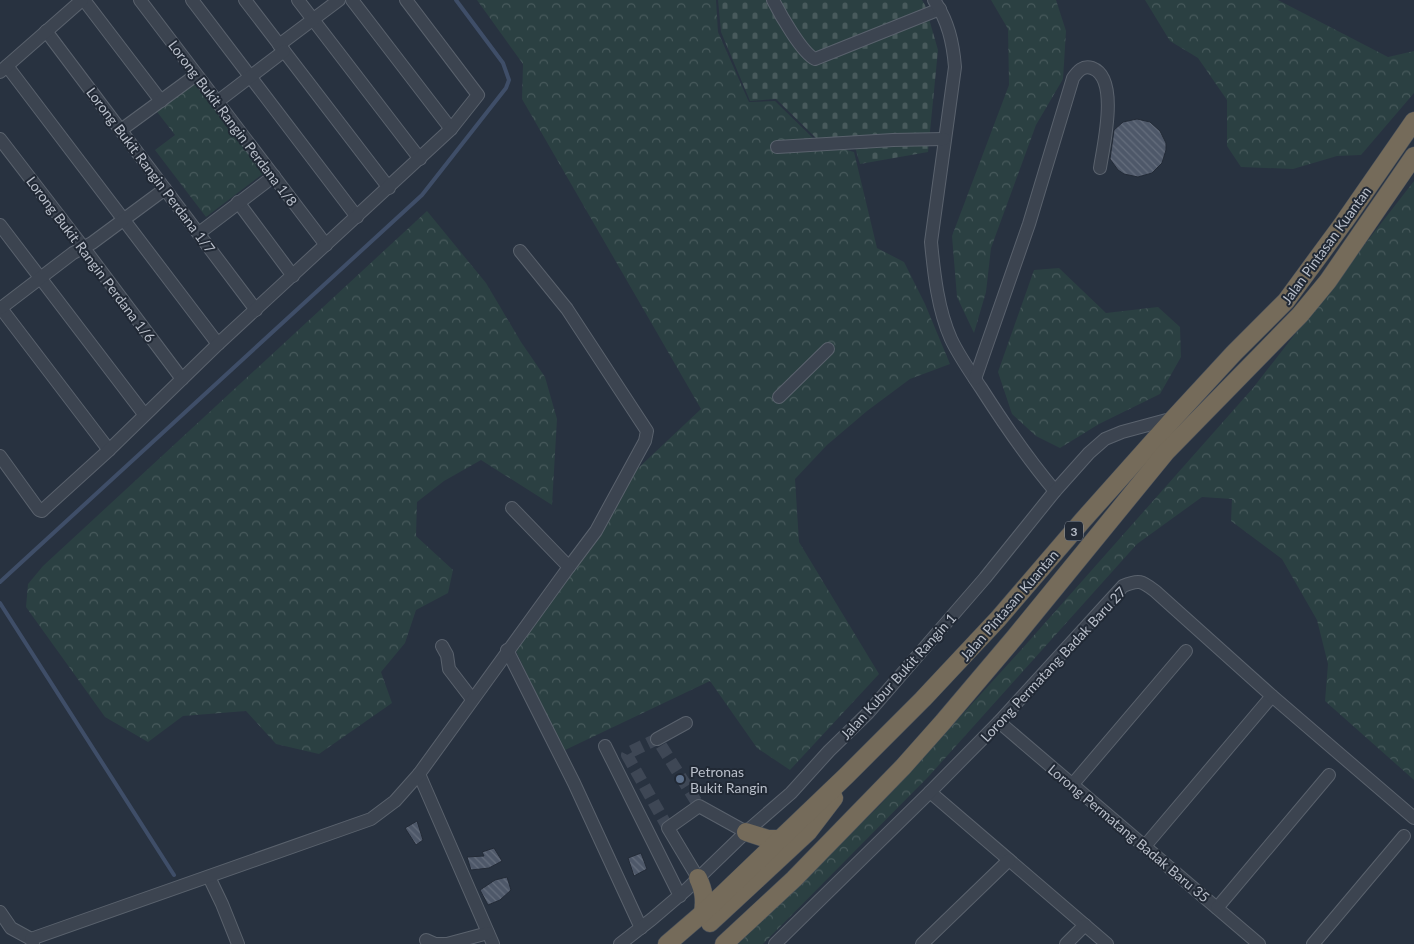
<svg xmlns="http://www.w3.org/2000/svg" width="1414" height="944" viewBox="0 0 1414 944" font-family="Lato,sans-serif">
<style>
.forest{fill:url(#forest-crowns)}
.cemetery{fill:url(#cemetery-stones)}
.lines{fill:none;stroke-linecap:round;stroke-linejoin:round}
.stream{stroke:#3f4e68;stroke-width:4}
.building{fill:url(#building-back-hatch);stroke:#232b37}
.minor-tunnel{stroke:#3e4755;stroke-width:12;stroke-dasharray:12 6;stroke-linecap:butt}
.minor-casing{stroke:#5a626d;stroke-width:14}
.highway-casing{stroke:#474f5a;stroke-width:19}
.minor{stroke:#3c4450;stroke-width:12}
.highway{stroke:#756b5a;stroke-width:18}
.service-dot{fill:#5c6f8a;stroke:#212935;stroke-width:2}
.labels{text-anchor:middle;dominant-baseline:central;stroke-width:4;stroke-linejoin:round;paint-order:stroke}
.shield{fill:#212935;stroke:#8b929d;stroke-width:1}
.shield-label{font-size:12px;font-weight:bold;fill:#b9bfca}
.street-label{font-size:14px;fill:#b9bfca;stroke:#212935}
.poi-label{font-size:14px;fill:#b9bfca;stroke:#212935;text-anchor:start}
</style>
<defs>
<pattern id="forest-crowns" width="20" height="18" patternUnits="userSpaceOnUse" patternTransform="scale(1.25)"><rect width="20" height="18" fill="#2b4042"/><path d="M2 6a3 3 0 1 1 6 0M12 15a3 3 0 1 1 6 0" fill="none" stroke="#485a5c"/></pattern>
<pattern id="cemetery-stones" width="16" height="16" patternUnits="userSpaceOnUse" patternTransform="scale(1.25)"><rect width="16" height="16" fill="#2b4042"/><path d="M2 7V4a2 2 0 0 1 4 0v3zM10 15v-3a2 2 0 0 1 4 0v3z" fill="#485a5c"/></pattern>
<pattern id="building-back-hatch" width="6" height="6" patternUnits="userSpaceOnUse" patternTransform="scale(1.25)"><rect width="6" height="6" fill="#4e5869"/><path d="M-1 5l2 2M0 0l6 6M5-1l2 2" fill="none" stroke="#656e7d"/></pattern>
</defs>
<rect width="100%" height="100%" fill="#283240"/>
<g class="forest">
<path d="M477,0H716L718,32L749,102L775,101L816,141L854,152L877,248L904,262L925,304L950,364L910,379L867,411L827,445L795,479L799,542L879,674L790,770L757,748L710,681L563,751L515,649L617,488L701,409L522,99L523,64Z"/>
<path d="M991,0H1056L1066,31L1063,79L1036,125L991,248L986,292L974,333L957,297L952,236L1009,85L1008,29Z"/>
<path d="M1145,0H1278L1388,57L1414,51V93L1361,155L1337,156L1293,169L1241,167L1227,146V100L1198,58L1170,41Z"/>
<path d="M192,80L264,173L206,217L155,150L175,135L154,108Z"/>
<path d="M1414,181V780L1325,701L1328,664L1317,620L1282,559L1231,521L1232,499L1202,497L1137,544L929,776L763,944H738L879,806L1021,650L1253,388Z"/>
<path d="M427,211L486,283L521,342L545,377L557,419L552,505L481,460L444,481L417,502L416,536L453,570L448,593L416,610L405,643L381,672L392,703L319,754L276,744L246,711L183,716L148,742L105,717L26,607L28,584L43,566Z"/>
<path d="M1059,268L1106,313L1158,307L1180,327L1181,357L1160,394L1099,424L1060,448L1036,436L1012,414L998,372L1034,270Z"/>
</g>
<path class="cemetery" d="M718,0H922L925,5L938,50L928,152L860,164L855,147L816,138L776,99L750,101L721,32Z"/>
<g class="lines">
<g class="stream">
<path d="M0,582L422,195L506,88L509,80L503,63L456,0"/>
<path d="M0,603L174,875"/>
</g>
</g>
<g class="building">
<path d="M1137,119L1150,122L1160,131L1166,143V150L1162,163L1152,173L1138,177L1124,174L1118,170L1110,159L1114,130L1123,122Z"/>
<path d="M417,821L423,840L416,845L405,828Z"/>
<path d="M494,848L502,861L489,868L471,870L467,857L484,856L482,852Z"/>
<path d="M641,853L647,869L634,876L628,858Z"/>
<path d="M507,877L511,890L500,900L488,905L480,890L495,880Z"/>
</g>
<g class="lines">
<path class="minor-tunnel" d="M668,828L627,755L628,753L657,739L699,806"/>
<defs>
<g id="minor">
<path d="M84,0L161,101"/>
<path d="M140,0L326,245"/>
<path d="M192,0L357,217"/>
<path d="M245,0L389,188"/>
<path d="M298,0L420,159"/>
<path d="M352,0L451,129"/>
<path d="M773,0C780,14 802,53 815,59L940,9"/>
<path d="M934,0C948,21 953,42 955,67L931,242C934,274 938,310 951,339C959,356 971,373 981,388C1004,424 1027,458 1055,491"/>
<path d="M46,31L256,310"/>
<path d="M279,45L339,0"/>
<path d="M7,66L218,344"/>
<path d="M0,72L82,0"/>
<path d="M217,102L284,51"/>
<path d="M121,130L196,75"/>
<path d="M0,139L83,247L182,379"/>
<path d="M777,147L893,140L944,139"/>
<path d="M238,202L293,276"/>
<path d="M0,225L144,414"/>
<path d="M199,233L274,176"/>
<path d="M520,251L567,309L647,431L645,441L596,531L569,567"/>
<path d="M0,307L109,450"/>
<path d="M1,308L73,253L92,243L165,189"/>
<path d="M975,379L1029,224L1073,78C1078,71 1083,65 1092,68C1120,78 1103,147 1100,168"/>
<path d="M779,397L828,349"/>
<path d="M0,456L39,510L42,511L44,509L109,450L218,344L451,129L478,95L406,0"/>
<path d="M442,646L447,655L449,669L472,699"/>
<path d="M507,650L574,783L641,928"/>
<path d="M999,722L1259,944"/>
<path d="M657,739L686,723"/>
<path d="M605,746L680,896"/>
<path d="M419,774L493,944"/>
<path d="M1072,785L1186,651"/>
<path d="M930,792L1107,944"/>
<path d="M1145,846L1272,696"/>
<path d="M209,877L222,904L238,944"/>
<path d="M698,878L668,828L699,806L746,832"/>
<path d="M1217,908L1329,775"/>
<path d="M0,912L11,928L31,939L33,944"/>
<path d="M31,939L371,819L395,801L419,774L569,567L512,508"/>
<path d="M426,940L435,944H446"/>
<path d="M447,944L488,933"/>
<path d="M620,944L652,919L686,890L746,832L791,793L829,751L868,713L985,578L1055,491L1089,453L1105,439L1122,432L1174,418"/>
<path d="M775,944L930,792L999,722L1123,586C1139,579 1142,581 1155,591L1272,696L1414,818"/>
<path d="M922,944L1009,860"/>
<path d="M1066,944L1085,925"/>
<path d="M1313,944L1404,836"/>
</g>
<g id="highway">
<path d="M746,832L768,839H780"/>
<path d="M698,878C704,891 705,899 703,913"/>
<path d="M710,923L808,832L834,798"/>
<path d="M667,944L703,913L846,776L923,699L998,619L1083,520L1174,418L1234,353L1286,301L1344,222L1414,121"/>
<path d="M724,944L794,879L903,767L943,722L1015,637L1166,452L1300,315L1328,281L1414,156"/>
</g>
</defs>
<use href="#minor" class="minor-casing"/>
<use href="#highway" class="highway-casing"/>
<use href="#minor" class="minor"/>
<use href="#highway" class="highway"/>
</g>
<circle class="service-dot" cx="680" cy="779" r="5"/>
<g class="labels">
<rect class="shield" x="1065" y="521.5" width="18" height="19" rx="4"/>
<g class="shield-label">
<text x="1074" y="531">3</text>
</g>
<g class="street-label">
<text transform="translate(233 123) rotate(53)">Lorong Bukit Rangin Perdana 1/8</text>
<text transform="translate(151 170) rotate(53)">Lorong Bukit Rangin Perdana 1/7</text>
<text transform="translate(1326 245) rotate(-54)">Jalan Pintasan Kuantan</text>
<text transform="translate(91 259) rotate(53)">Lorong Bukit Rangin Perdana 1/6</text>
<text transform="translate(1009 605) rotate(-49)">Jalan Pintasan Kuantan</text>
<text transform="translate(1053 664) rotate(-47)">Lorong Permatang Badak Baru 27</text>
<text transform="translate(898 676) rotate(-48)">Jalan Kubur Bukit Rangin 1</text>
<text transform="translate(1129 833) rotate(40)">Lorong Permatang Badak Baru 35</text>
</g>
<g class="poi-label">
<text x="690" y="771">Petronas<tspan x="690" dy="16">Bukit Rangin</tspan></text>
</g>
</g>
</svg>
